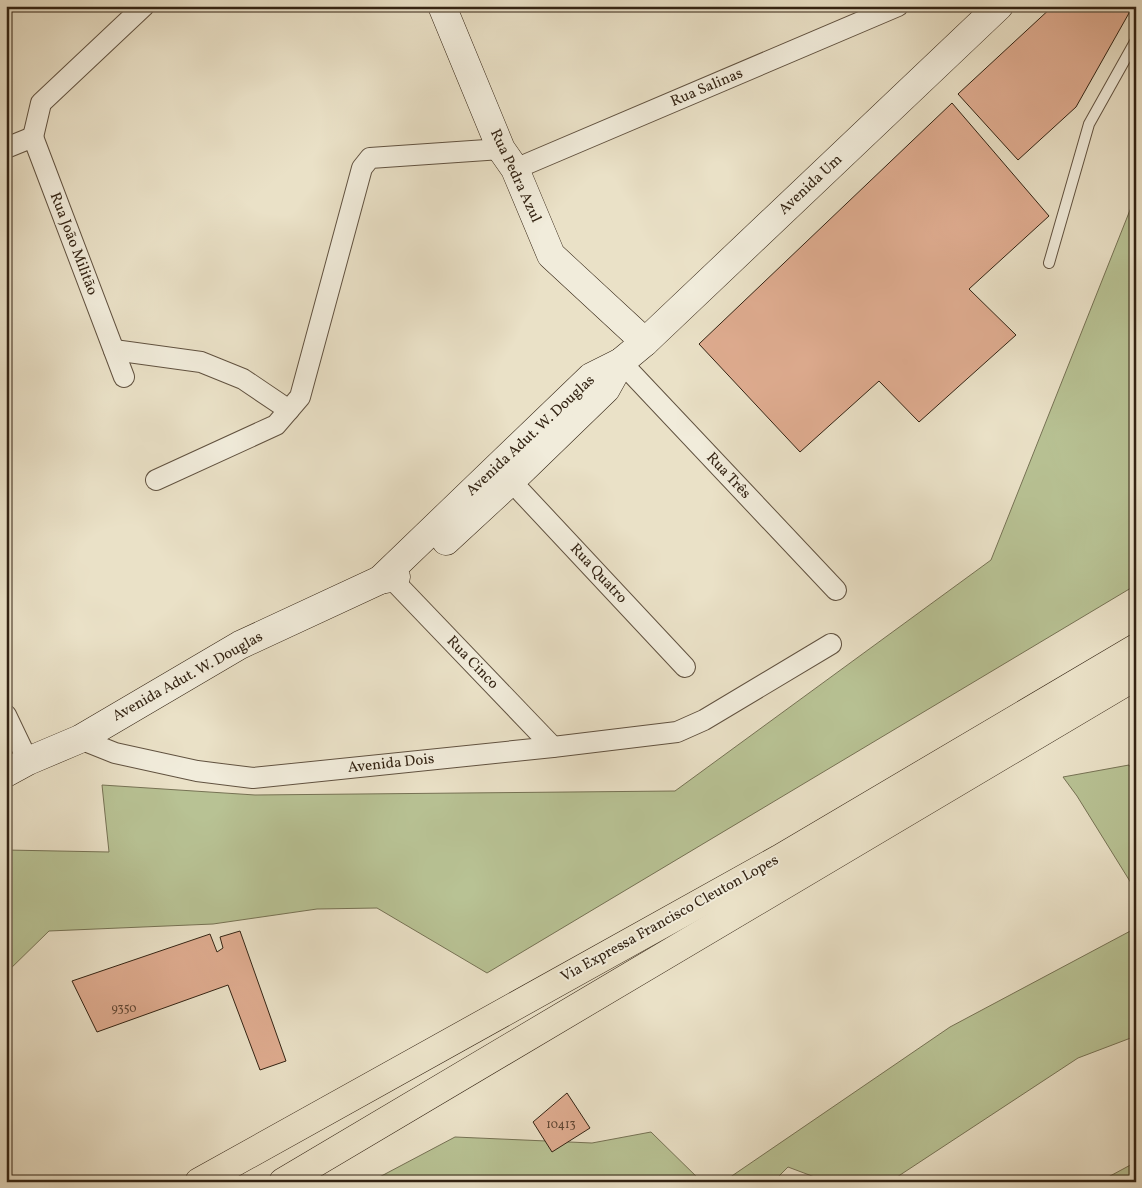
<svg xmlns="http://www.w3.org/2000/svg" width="1142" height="1188" viewBox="0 0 1142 1188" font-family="Vollkorn,serif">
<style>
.green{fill:#b8c294;stroke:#767254}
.building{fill:#dfac90;stroke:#332313}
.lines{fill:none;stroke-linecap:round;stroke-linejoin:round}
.lane-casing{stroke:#615240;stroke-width:12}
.street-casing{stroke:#615240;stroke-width:22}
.secondary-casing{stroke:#332313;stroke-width:29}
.highway-casing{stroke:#332313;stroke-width:29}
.lane{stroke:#f1ecdb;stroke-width:10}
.street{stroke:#f1ecdb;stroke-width:20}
.secondary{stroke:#f1ecdb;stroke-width:28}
.highway{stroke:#eae1c7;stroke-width:28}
.labels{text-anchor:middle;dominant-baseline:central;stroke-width:4;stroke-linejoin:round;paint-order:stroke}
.number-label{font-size:12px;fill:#5e4532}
.street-label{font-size:15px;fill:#332313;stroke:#f1ecdb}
</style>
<rect width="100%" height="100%" fill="#eae1c7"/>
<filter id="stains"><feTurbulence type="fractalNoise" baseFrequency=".004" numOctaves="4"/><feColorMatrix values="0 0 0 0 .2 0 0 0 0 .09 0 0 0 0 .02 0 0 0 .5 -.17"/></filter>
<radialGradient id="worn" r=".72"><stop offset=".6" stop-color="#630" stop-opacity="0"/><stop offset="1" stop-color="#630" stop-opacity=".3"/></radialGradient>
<g class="green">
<path d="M1136,195V585L487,973L377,908L317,909L213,924L49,931L6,973V850L109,852L102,785L255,795L675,791L991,560Z"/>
<path d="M1129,765L1136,777V891L1077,796L1063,777Z"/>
<path d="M1136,928V1036L1078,1058L897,1177L899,1182H828L788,1167L773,1182H723L950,1027Z"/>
<path d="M651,1132L702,1182H370L455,1137L592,1143Z"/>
<path d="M1136,1162V1182H1099Z"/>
</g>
<g class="building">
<path d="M1053,6H1133L1076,107L1018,160L958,94Z"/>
<path d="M952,103L1049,216L969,289L1016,335L919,422L879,381L800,452L699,344Z"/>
<path d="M240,931L286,1061L260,1070L228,985L97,1032L72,981L210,934L217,952L223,948L220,937Z"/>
<path d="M567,1093L590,1128L552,1152L533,1122Z"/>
</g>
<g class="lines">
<defs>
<path id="lane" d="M1049,263L1089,124L1136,40"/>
<g id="street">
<path d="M33,137L41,103L144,6"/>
<path d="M6,148L33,137L124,377"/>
<path d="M515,169L898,6"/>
<path d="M114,350L201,362L243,379L289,410"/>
<path d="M621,362L836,590"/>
<path d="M156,480L276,425L300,397L362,168L370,158L501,149"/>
<path d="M511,481L685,667"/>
<path d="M391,578L553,747"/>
<path d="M6,715L28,761"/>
<path d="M80,739L115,753L197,771L253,778L553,747L677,732L704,720L831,644"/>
</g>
<g id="secondary">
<path d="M442,6L501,149L515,169L551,255L645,342"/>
<path d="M446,541L511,481L606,389L621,362"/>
<path d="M380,580L591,377L621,362L645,342L999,6"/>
<path d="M6,773L28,761L80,739L240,645L380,580L396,577"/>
</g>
<g id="highway">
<path d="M199,1182L779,859L1136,648"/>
<path d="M283,1182L1136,676"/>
</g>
</defs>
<use href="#lane" class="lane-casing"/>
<use href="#street" class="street-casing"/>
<use href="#secondary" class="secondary-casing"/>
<use href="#highway" class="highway-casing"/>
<use href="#lane" class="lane"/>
<use href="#street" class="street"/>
<use href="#secondary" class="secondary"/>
<use href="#highway" class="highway"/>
</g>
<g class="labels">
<g class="number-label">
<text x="124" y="1009">9350</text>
<text x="561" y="1125">10413</text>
</g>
<g class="street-label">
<text transform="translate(707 88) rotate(-23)">Rua Salinas</text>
<text transform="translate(515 176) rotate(65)">Rua Pedra Azul</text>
<text transform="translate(811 185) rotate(-43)">Avenida Um</text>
<text transform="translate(73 244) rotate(69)">Rua João Militão</text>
<text transform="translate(531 436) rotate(-43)">Avenida Adut. W. Douglas</text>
<text transform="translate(728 476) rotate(47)">Rua Três</text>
<text transform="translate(598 574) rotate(47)">Rua Quatro</text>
<text transform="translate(472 663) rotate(46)">Rua Cinco</text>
<text transform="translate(188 677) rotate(-29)">Avenida Adut. W. Douglas</text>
<text transform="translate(391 764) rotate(-6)">Avenida Dois</text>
<text transform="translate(670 919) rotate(-29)">Via Expressa Francisco Cleuton Lopes</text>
</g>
</g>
<rect width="1142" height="1188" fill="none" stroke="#eae1c7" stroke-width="25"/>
<rect x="8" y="8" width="1127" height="1173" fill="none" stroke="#332313" stroke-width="2.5"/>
<rect x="12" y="12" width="1117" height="1163" fill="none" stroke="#332313"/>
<rect width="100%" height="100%" filter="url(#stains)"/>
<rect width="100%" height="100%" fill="url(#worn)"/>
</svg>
